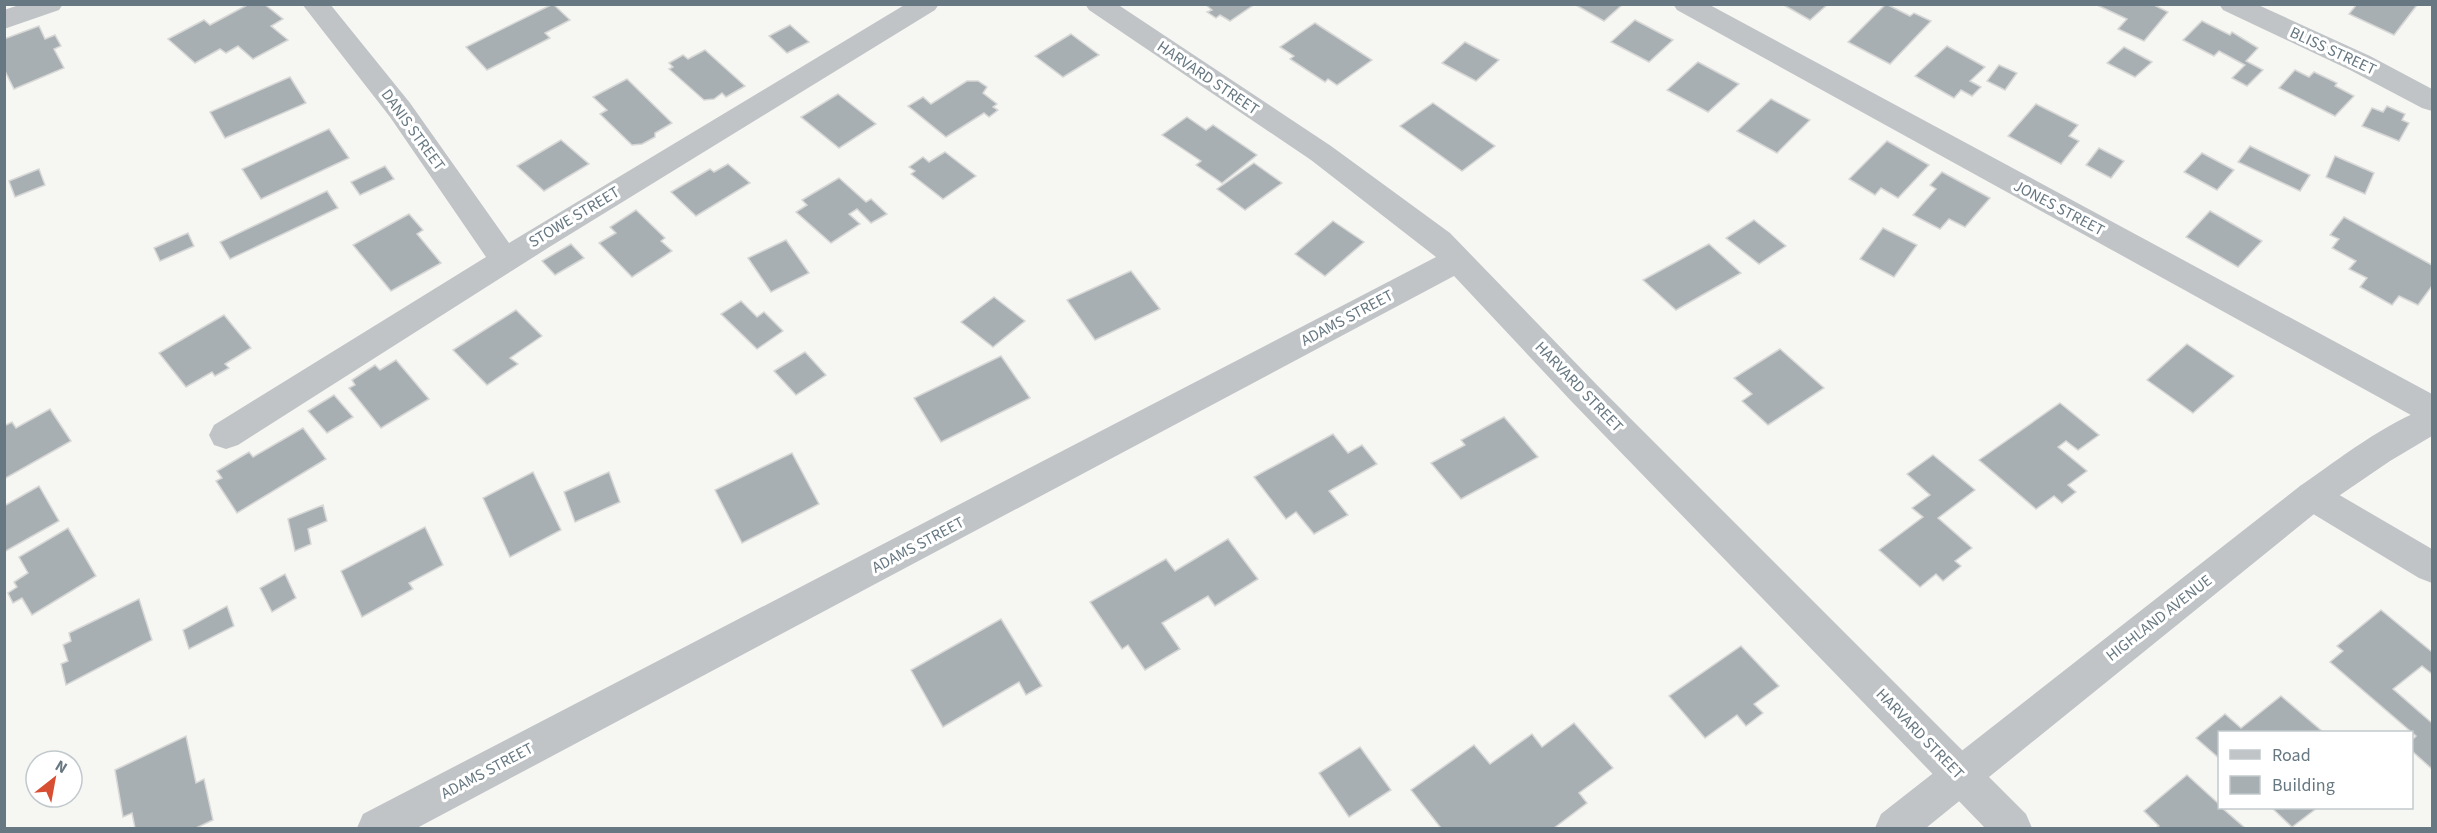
<svg xmlns="http://www.w3.org/2000/svg" width="2437" height="833" viewBox="0 0 2437 833" font-family="'Source Sans 3',sans-serif">
<style>
.building{fill:#a7afb3;stroke:#d7d7d6;stroke-width:1.5}
.lines{fill:none;stroke-linecap:round;stroke-linejoin:round}
.minor{fill:#c0c4c7;fill-rule:evenodd}
.tertiary{fill:#c0c4c7;fill-rule:evenodd}
.labels{text-anchor:middle;dominant-baseline:central;stroke-width:6;stroke-linejoin:round;paint-order:stroke}
.street-label{font-size:16px;fill:#677882;stroke:#fff}
</style>
<rect width="100%" height="100%" fill="#f6f6f3"/>
<g class="building">
<path d="M249,4H264L283,19L271,26L288,40L253,59L238,46L226,53L220,49L195,63L168,39L204,20L210,25Z"/>
<path d="M553,4L570,20L545,33L550,38L487,70L466,47Z"/>
<path d="M1205,4H1255L1230,21L1220,15L1216,18L1207,12L1212,10Z"/>
<path d="M1574,4H1623L1604,21Z"/>
<path d="M1782,4H1828L1810,20Z"/>
<path d="M1886,4L1910,16L1914,13L1931,21L1890,64L1848,42Z"/>
<path d="M2152,4L2168,12L2144,41L2118,29L2127,19L2097,5Z"/>
<path d="M2357,4H2416L2417,5L2394,35L2349,14Z"/>
<path d="M1635,20L1673,40L1649,62L1611,42Z"/>
<path d="M2202,21L2230,35L2232,32L2258,48L2246,61L2263,70L2247,86L2232,78L2245,65L2219,51L2214,56L2183,40Z"/>
<path d="M1315,23L1372,60L1337,85L1328,79L1325,82L1290,59L1294,56L1280,47Z"/>
<path d="M790,25L809,42L787,53L769,36Z"/>
<path d="M39,26L45,39L55,35L61,46L54,49L64,68L14,89L4,69V39Z"/>
<path d="M1071,34L1099,55L1063,77L1035,56Z"/>
<path d="M1465,42L1499,60L1476,81L1442,63Z"/>
<path d="M1947,46L1985,67L1970,81L1981,87L1972,96L1961,90L1954,98L1915,76Z"/>
<path d="M2124,47L2152,62L2135,77L2107,63Z"/>
<path d="M705,50L745,86L726,97L722,93L714,99L704,100L669,69L673,67L669,63L683,55L688,59Z"/>
<path d="M1698,62L1739,84L1708,112L1667,90Z"/>
<path d="M1999,65L2017,73L2005,90L1987,81Z"/>
<path d="M2295,70L2309,77L2314,72L2337,83L2335,86L2354,96L2335,116L2279,88Z"/>
<path d="M290,77L306,103L225,138L210,112Z"/>
<path d="M627,79L672,123L655,133V137L642,144L632,145L600,114L607,110L593,97Z"/>
<path d="M967,81H978L987,87L983,93L997,104L993,107L998,110L989,117L984,113L946,137L908,106L923,97L931,104Z"/>
<path d="M838,94L876,124L839,148L801,117Z"/>
<path d="M1771,99L1810,120L1777,153L1737,131Z"/>
<path d="M1433,103L1495,146L1462,171L1400,126Z"/>
<path d="M2036,104L2078,125L2069,136L2079,141L2061,164L2008,136Z"/>
<path d="M2387,106L2405,114L2402,120L2409,123L2399,141L2362,126L2372,108L2383,112Z"/>
<path d="M1187,117L1206,130L1213,125L1257,155L1222,183L1196,165L1201,161L1162,135Z"/>
<path d="M329,129L349,158L261,199L242,169Z"/>
<path d="M561,140L589,164L544,191L517,166Z"/>
<path d="M1887,141L1929,165L1898,198L1881,188L1875,195L1849,179Z"/>
<path d="M2250,146L2310,175L2300,191L2238,162Z"/>
<path d="M2099,148L2124,161L2111,178L2086,165Z"/>
<path d="M945,152L976,176L943,199L911,174L915,171L909,167L923,157L929,162Z"/>
<path d="M2202,153L2234,170L2217,190L2184,172Z"/>
<path d="M2335,156L2374,173L2365,194L2326,177Z"/>
<path d="M1254,163L1282,183L1245,210L1217,189Z"/>
<path d="M728,164L750,183L696,216L671,192L710,169L714,172Z"/>
<path d="M385,166L394,179L360,195L351,182Z"/>
<path d="M39,169L45,185L15,197L9,181Z"/>
<path d="M1942,172L1990,198L1965,227L1949,219L1940,229L1913,215L1936,189L1930,185Z"/>
<path d="M839,178L866,202L871,199L887,214L871,223L857,209L849,214L860,224L831,243L796,212L807,205L802,200Z"/>
<path d="M327,191L338,208L230,259L220,242Z"/>
<path d="M636,210L665,238L661,241L672,251L632,277L599,243L616,233L610,227Z"/>
<path d="M2210,211L2262,241L2238,267L2186,237Z"/>
<path d="M409,214L423,230L417,234L441,263L391,291L353,245Z"/>
<path d="M2344,217L2432,265V286L2418,305L2399,296L2392,305L2360,287L2367,278L2349,269L2356,261L2332,248L2339,239L2330,235Z"/>
<path d="M1754,220L1786,246L1759,264L1726,238Z"/>
<path d="M1333,221L1364,242L1325,276L1295,254Z"/>
<path d="M1883,228L1917,245L1894,277L1860,259Z"/>
<path d="M188,233L194,246L160,261L154,248Z"/>
<path d="M786,240L809,273L771,292L748,258Z"/>
<path d="M571,244L584,258L555,275L542,261Z"/>
<path d="M1709,244L1741,273L1676,310L1643,280Z"/>
<path d="M1131,271L1160,309L1095,340L1067,300Z"/>
<path d="M994,297L1025,321L993,347L961,322Z"/>
<path d="M741,301L757,317L764,312L783,331L757,349L721,314Z"/>
<path d="M516,310L542,336L510,358L518,364L487,385L453,350Z"/>
<path d="M224,315L251,348L225,364L229,368L215,376L212,372L186,387L159,353Z"/>
<path d="M2187,344L2234,376L2193,413L2147,380Z"/>
<path d="M1780,349L1824,388L1768,425L1742,401L1752,394L1734,378Z"/>
<path d="M805,352L826,375L796,395L774,371Z"/>
<path d="M1001,356L1030,398L941,442L914,398Z"/>
<path d="M396,360L429,399L381,428L349,388L355,385L352,380L375,365L380,370Z"/>
<path d="M334,395L353,417L327,433L308,411Z"/>
<path d="M2060,403L2099,435L2078,450L2066,441L2058,447L2087,471L2068,485L2076,492L2062,503L2054,496L2036,509L1979,460Z"/>
<path d="M50,409L71,441L4,479V426L12,422L16,428Z"/>
<path d="M1504,417L1538,457L1461,499L1431,463L1465,445L1461,440Z"/>
<path d="M303,428L326,459L237,513L216,481L222,478L217,471L249,452L253,457Z"/>
<path d="M1333,434L1348,453L1362,445L1377,464L1329,491L1348,515L1314,534L1296,512L1286,519L1254,477Z"/>
<path d="M792,453L819,504L742,543L715,490Z"/>
<path d="M1933,455L1975,490L1938,518L1972,548L1955,561L1961,566L1943,581L1936,574L1920,587L1879,550L1923,517L1912,508L1930,495L1907,474Z"/>
<path d="M533,472L561,530L510,557L483,498Z"/>
<path d="M609,472L620,502L575,522L564,492Z"/>
<path d="M39,486L59,521L4,552V506Z"/>
<path d="M323,505L327,521L308,529L311,544L295,551L288,519Z"/>
<path d="M425,527L443,565L409,583L413,589L362,617L341,571Z"/>
<path d="M68,528L96,576L32,615L22,598L13,603L8,593L17,587L14,582L28,573L19,557Z"/>
<path d="M1228,539L1258,579L1215,606L1208,596L1162,623L1180,649L1145,670L1128,645L1122,649L1090,602L1166,559L1175,571Z"/>
<path d="M285,574L296,598L272,612L260,588Z"/>
<path d="M139,599L152,640L66,685L61,664L68,661L63,645L71,641L69,633Z"/>
<path d="M227,606L234,626L189,649L183,630Z"/>
<path d="M2381,610L2432,652V674L2422,666L2393,689L2432,723V769L2412,751V740L2416,736L2330,662L2343,651L2337,646Z"/>
<path d="M1001,619L1042,686L1026,695L1019,682L943,727L911,670Z"/>
<path d="M1741,646L1779,686L1754,704L1763,713L1746,726L1737,715L1705,738L1669,696Z"/>
<path d="M2281,696L2323,732H2220V759L2196,738L2225,714L2241,728Z"/>
<path d="M1574,723L1613,768L1579,793L1587,803L1554,828H1441L1411,790L1474,745L1490,764L1532,734L1542,747Z"/>
<path d="M186,736L196,783L204,779L213,820L196,828H135L132,813L123,817L115,770Z"/>
<path d="M1360,747L1391,790L1349,817L1319,773Z"/>
<path d="M2187,775L2220,805V808H2222L2245,828H2156L2159,826L2144,811Z"/>
<path d="M2272,808H2317L2292,827Z"/>
</g>
<g class="lines">
<g class="minor">
<path d="M22,4H63L59,10L4,29V10Z"/>
<path d="M302,4H330L410,103L509,243L906,4H939L935,10L551,246L238,445L226,449L214,445L209,435L214,425L486,257L390,117Z"/>
<path d="M1085,4H1117L1331,146L1450,233L1597,385L2026,814L2032,828H1985L1573,403L1454,276L417,828H357L363,814L1436,257L1311,160L1089,10Z"/>
<path d="M1673,4H1708L2432,394V423L2420,420L1677,10Z"/>
<path d="M2219,4H2256L2370,56L2432,89V111L2422,108L2350,70L2223,10Z"/>
<path d="M2312,481L2324,486L2432,549V583L2419,578L2300,506L2295,496L2300,486Z"/>
</g>
<path class="tertiary" d="M2432,406V436L2390,461L2324,506L1926,828H1875L1881,814L2300,486C2341,458 2384,423 2432,406Z"/>
</g>
<g class="labels">
<g class="street-label">
<text transform="translate(2333 51) rotate(25)">BLISS STREET</text>
<text transform="translate(1208 78) rotate(34)">HARVARD STREET</text>
<text transform="translate(413 130) rotate(54)">DANIS STREET</text>
<text transform="translate(2059 208) rotate(28)">JONES STREET</text>
<text transform="translate(574 217) rotate(-31)">STOWE STREET</text>
<text transform="translate(1347 318) rotate(-28)">ADAMS STREET</text>
<text transform="translate(1579 387) rotate(46)">HARVARD STREET</text>
<text transform="translate(918 545) rotate(-28)">ADAMS STREET</text>
<text transform="translate(2159 618) rotate(-38)">HIGHLAND AVENUE</text>
<text transform="translate(1920 734) rotate(46)">HARVARD STREET</text>
<text transform="translate(487 771) rotate(-28)">ADAMS STREET</text>
</g>
</g>
<rect width="2437" height="833" fill="none" stroke="#677882" stroke-width="12"/>
<rect x="2218" y="731" width="195" height="78" fill="#ffffff" stroke="#c2c9cd" stroke-width="1.5"/>
<rect x="2230" y="750" width="30" height="9" fill="#c0c4c7" stroke="#c2c9cd" stroke-width="1.5"/>
<text x="2272" y="761" font-size="18" fill="#677882">Road</text>
<rect x="2230" y="776" width="30" height="18" fill="#a7afb3" stroke="#c2c9cd" stroke-width="1.5"/>
<text x="2272" y="791" font-size="18" fill="#677882">Building</text>
<g transform="translate(54 779) rotate(31)"><circle r="28" fill="#ffffff" stroke="#c2c9cd" stroke-width="1.5"/>
<path d="M0-4.5L10 22L0 15L-10 22Z" fill="#d74e32"/>
<text y="-9" font-size="16" font-weight="bold" text-anchor="middle" fill="#677882">N</text>
</g>
</svg>
